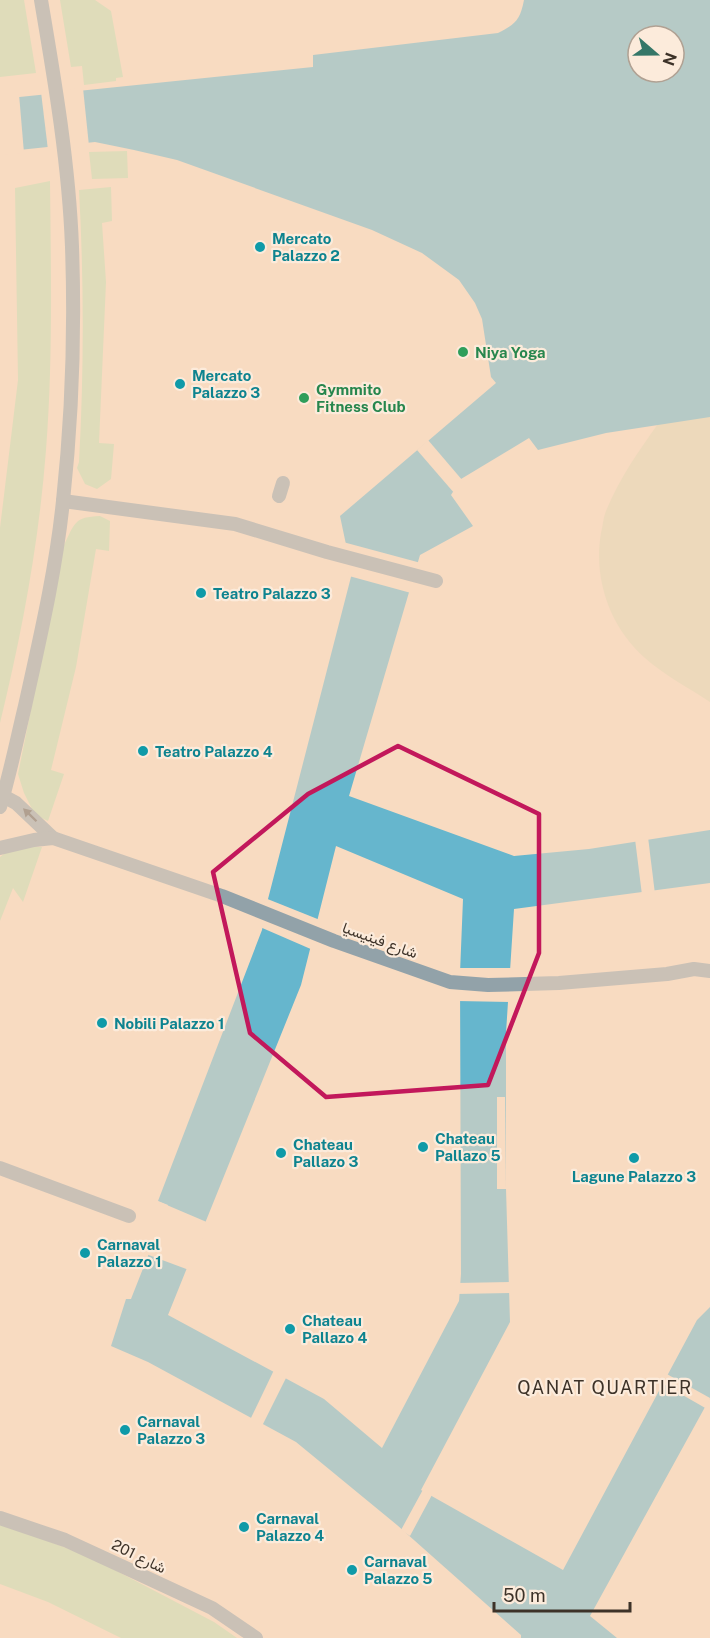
<svg xmlns="http://www.w3.org/2000/svg" width="710" height="1638" viewBox="0 0 710 1638" font-family="'Public Sans',Vazirmatn,sans-serif">
<style>
.green{fill:#c1deb1}
.sand{fill:#e1d7b3}
.water{fill:#66b6cd;fill-rule:evenodd}
.pier{fill:#f8dbc1}
.lines{fill:none;stroke-linecap:round;stroke-linejoin:round}
.street{stroke:#92a2a9;stroke-width:14}
.oneway{fill:#5b5955}
.marked{fill:none;stroke:#c2185b;stroke-width:4.5;stroke-linejoin:round}
.culture-dot{fill:#0f9aa8;stroke:#fcebdb;stroke-width:2}
.leisure-dot{fill:#2e9e5b;stroke:#fcebdb;stroke-width:2}
.labels{text-anchor:middle;dominant-baseline:central;stroke-width:4.5;stroke-linejoin:round;paint-order:stroke}
.culture-label{font-size:15px;font-weight:bold;fill:#0d838f;stroke:#fcebdb;text-anchor:start}
.leisure-label{font-size:15px;font-weight:bold;fill:#27864d;stroke:#fcebdb;text-anchor:start}
.street-label{font-size:15px;fill:#3d3228;stroke:#fcebdb}
.quarter-label{font-size:18px;letter-spacing:1.5px;fill:#3d3228;stroke:#fcebdb}
</style>
<rect width="100%" height="100%" fill="#f8dbc1"/>
<g class="green">
<path d="M0,0H24L36,73L0,77Z"/>
<path d="M60,0H95L111,11L123,77L116,78V81L84,85L82,66L71,67Z"/>
<path d="M127,151L128,178L92,179L89,152Z"/>
<path d="M50,181C51,271 53,360 46,450C39,542 22,633 0,723V528L18,380L15,188Z"/>
<path d="M111,187L112,221L102,223L106,282L99,443L114,444L111,479L97,489L85,484L77,468L79,462C84,371 84,281 79,190Z"/>
<path d="M100,516L110,521L109,551L96,549L76,667L51,770L64,774L48,821L35,815L24,793L18,774L64,545C75,523 74,517 100,516Z"/>
<path d="M26,847H42L23,902L13,888L0,921V857L9,850Z"/>
<path d="M0,1523L90,1557L214,1622L237,1638H121L48,1602L0,1584Z"/>
</g>
<path class="sand" d="M699,417H710V702C689,688 664,675 645,658C610,627 593,579 601,533C603,526 603,518 606,511C619,479 638,452 658,424Z"/>
<path class="water" d="M524,0H710V417L606,433L538,450L529,438L461,479L451,495L473,526L420,555L349,796L514,856L589,849L710,830V883L514,909L506,1033V1189L510,1322L421,1490L563,1570L697,1320L710,1307V1398L590,1616L617,1638H521V1635L397,1525L296,1442L148,1362L111,1346L126,1299H131L168,1205L158,1201L262,930L268,899L352,573L340,516L496,383L491,377L482,319L475,303L459,280L422,253L372,230L177,160L134,150L95,142L0,152V99L313,67V55L498,33C516,24 520,20 524,0ZM638,36H674V72H638ZM336,846L463,899L460,973L461,1274L459,1301L382,1448L324,1399L168,1315L301,985Z"/>
<g class="pier">
<path d="M83,88L89,146L48,150L41,92Z"/>
<path d="M19,94L24,153L0,155V96Z"/>
<path d="M428,440L463,481L455,494L417,450Z"/>
<path d="M343,542L421,563L411,593L349,576Z"/>
<path d="M648,837L655,894L642,895L635,839Z"/>
<path d="M265,898L320,920L313,950L260,927Z"/>
<path d="M457,968H513L511,1002L457,1001Z"/>
<path d="M497,1097H505L506,1189H497Z"/>
<path d="M155,1200L209,1223L189,1270L146,1254L164,1206L157,1203Z"/>
<path d="M512,1282V1293L456,1294L457,1283Z"/>
<path d="M274,1370L287,1376L262,1426L250,1420Z"/>
<path d="M665,1373L710,1398L707,1409L660,1382Z"/>
<path d="M426,1484L425,1489L433,1493L410,1536L401,1530Z"/>
</g>
<g class="lines">
<g class="street">
<path d="M279,496L283,483"/>
<path d="M63,501L235,524L327,552L436,581"/>
<path d="M3,796L16,803L53,838"/>
<path d="M0,807C10,774 17,739 25,706C40,638 56,570 63,501C72,417 75,331 72,247C69,165 55,82 41,0"/>
<path d="M0,848L34,840L53,838L222,896L334,941L450,982L488,985L559,983L667,974L694,969L710,971"/>
<path d="M0,1168L129,1216"/>
<path d="M0,1518L65,1540L128,1569L212,1608L256,1638"/>
</g>
</g>
<defs><path id="oneway-solid" d="M-6-.8H1V-3.2L6.5 0L1 3.2V.8H-6Z" transform="scale(1.5)"/></defs>
<use class="oneway" href="#oneway-solid" transform="translate(30 815) rotate(-136)"/>
<path d="M0 0H710V1638H0ZM398,746L539,814V953L488,1085L326,1097L250,1033L213,872L308,794Z" fill="#f8dbc1" fill-opacity=".55" fill-rule="evenodd"/>
<path class="marked" d="M398,746L539,814V953L488,1085L326,1097L250,1033L213,872L308,794Z"/>
<g class="culture-dot">
<circle cx="260" cy="247" r="6"/>
<circle cx="180" cy="384" r="6"/>
<circle cx="201" cy="593" r="6"/>
<circle cx="143" cy="751" r="6"/>
<circle cx="102" cy="1023" r="6"/>
<circle cx="423" cy="1147" r="6"/>
<circle cx="281" cy="1153" r="6"/>
<circle cx="634" cy="1158" r="6"/>
<circle cx="85" cy="1253" r="6"/>
<circle cx="290" cy="1329" r="6"/>
<circle cx="125" cy="1430" r="6"/>
<circle cx="244" cy="1527" r="6"/>
<circle cx="352" cy="1570" r="6"/>
</g>
<g class="leisure-dot">
<circle cx="463" cy="352" r="6"/>
<circle cx="304" cy="398" r="6"/>
</g>
<g class="labels">
<g class="culture-label">
<text x="272" y="238">Mercato<tspan x="272" dy="17">Palazzo 2</tspan></text>
<text x="192" y="375">Mercato<tspan x="192" dy="17">Palazzo 3</tspan></text>
<text x="213" y="593">Teatro Palazzo 3</text>
<text x="155" y="751">Teatro Palazzo 4</text>
<text x="114" y="1023">Nobili Palazzo 1</text>
<text x="435" y="1138">Chateau<tspan x="435" dy="17">Pallazo 5</tspan></text>
<text x="293" y="1144">Chateau<tspan x="293" dy="17">Pallazo 3</tspan></text>
<text x="634" y="1176" text-anchor="middle">Lagune Palazzo 3</text>
<text x="97" y="1244">Carnaval<tspan x="97" dy="17">Palazzo 1</tspan></text>
<text x="302" y="1320">Chateau<tspan x="302" dy="17">Pallazo 4</tspan></text>
<text x="137" y="1421">Carnaval<tspan x="137" dy="17">Palazzo 3</tspan></text>
<text x="256" y="1518">Carnaval<tspan x="256" dy="17">Palazzo 4</tspan></text>
<text x="364" y="1561">Carnaval<tspan x="364" dy="17">Palazzo 5</tspan></text>
</g>
<g class="leisure-label">
<text x="475" y="352">Niya Yoga</text>
<text x="316" y="389">Gymmito<tspan x="316" dy="17">Fitness Club</tspan></text>
</g>
<g class="street-label">
<text transform="translate(380 940) rotate(20)">شارع فينيسيا</text>
<text transform="translate(139 1556) rotate(26)">شارع 201</text>
</g>
<g class="quarter-label">
<text x="605" y="1387">QANAT QUARTIER</text>
</g>
</g>
<g transform="translate(656 54) rotate(110)"><circle r="28" fill="#fcebdb" stroke="#b0a193" stroke-width="1.5"/>
<path d="M0-4.5L10 22L0 15L-10 22Z" fill="#357768"/>
<text y="-9" font-size="16" font-weight="bold" text-anchor="middle" fill="#3d3228">N</text>
</g>
<path d="M494 1602v9h136v-9" fill="none" stroke="#3d3228" stroke-width="3"/>
<text x="503" y="1602" font-size="18" fill="#3d3228" stroke="#fcebdb" stroke-width="4.5" paint-order="stroke">50 m</text>
</svg>
